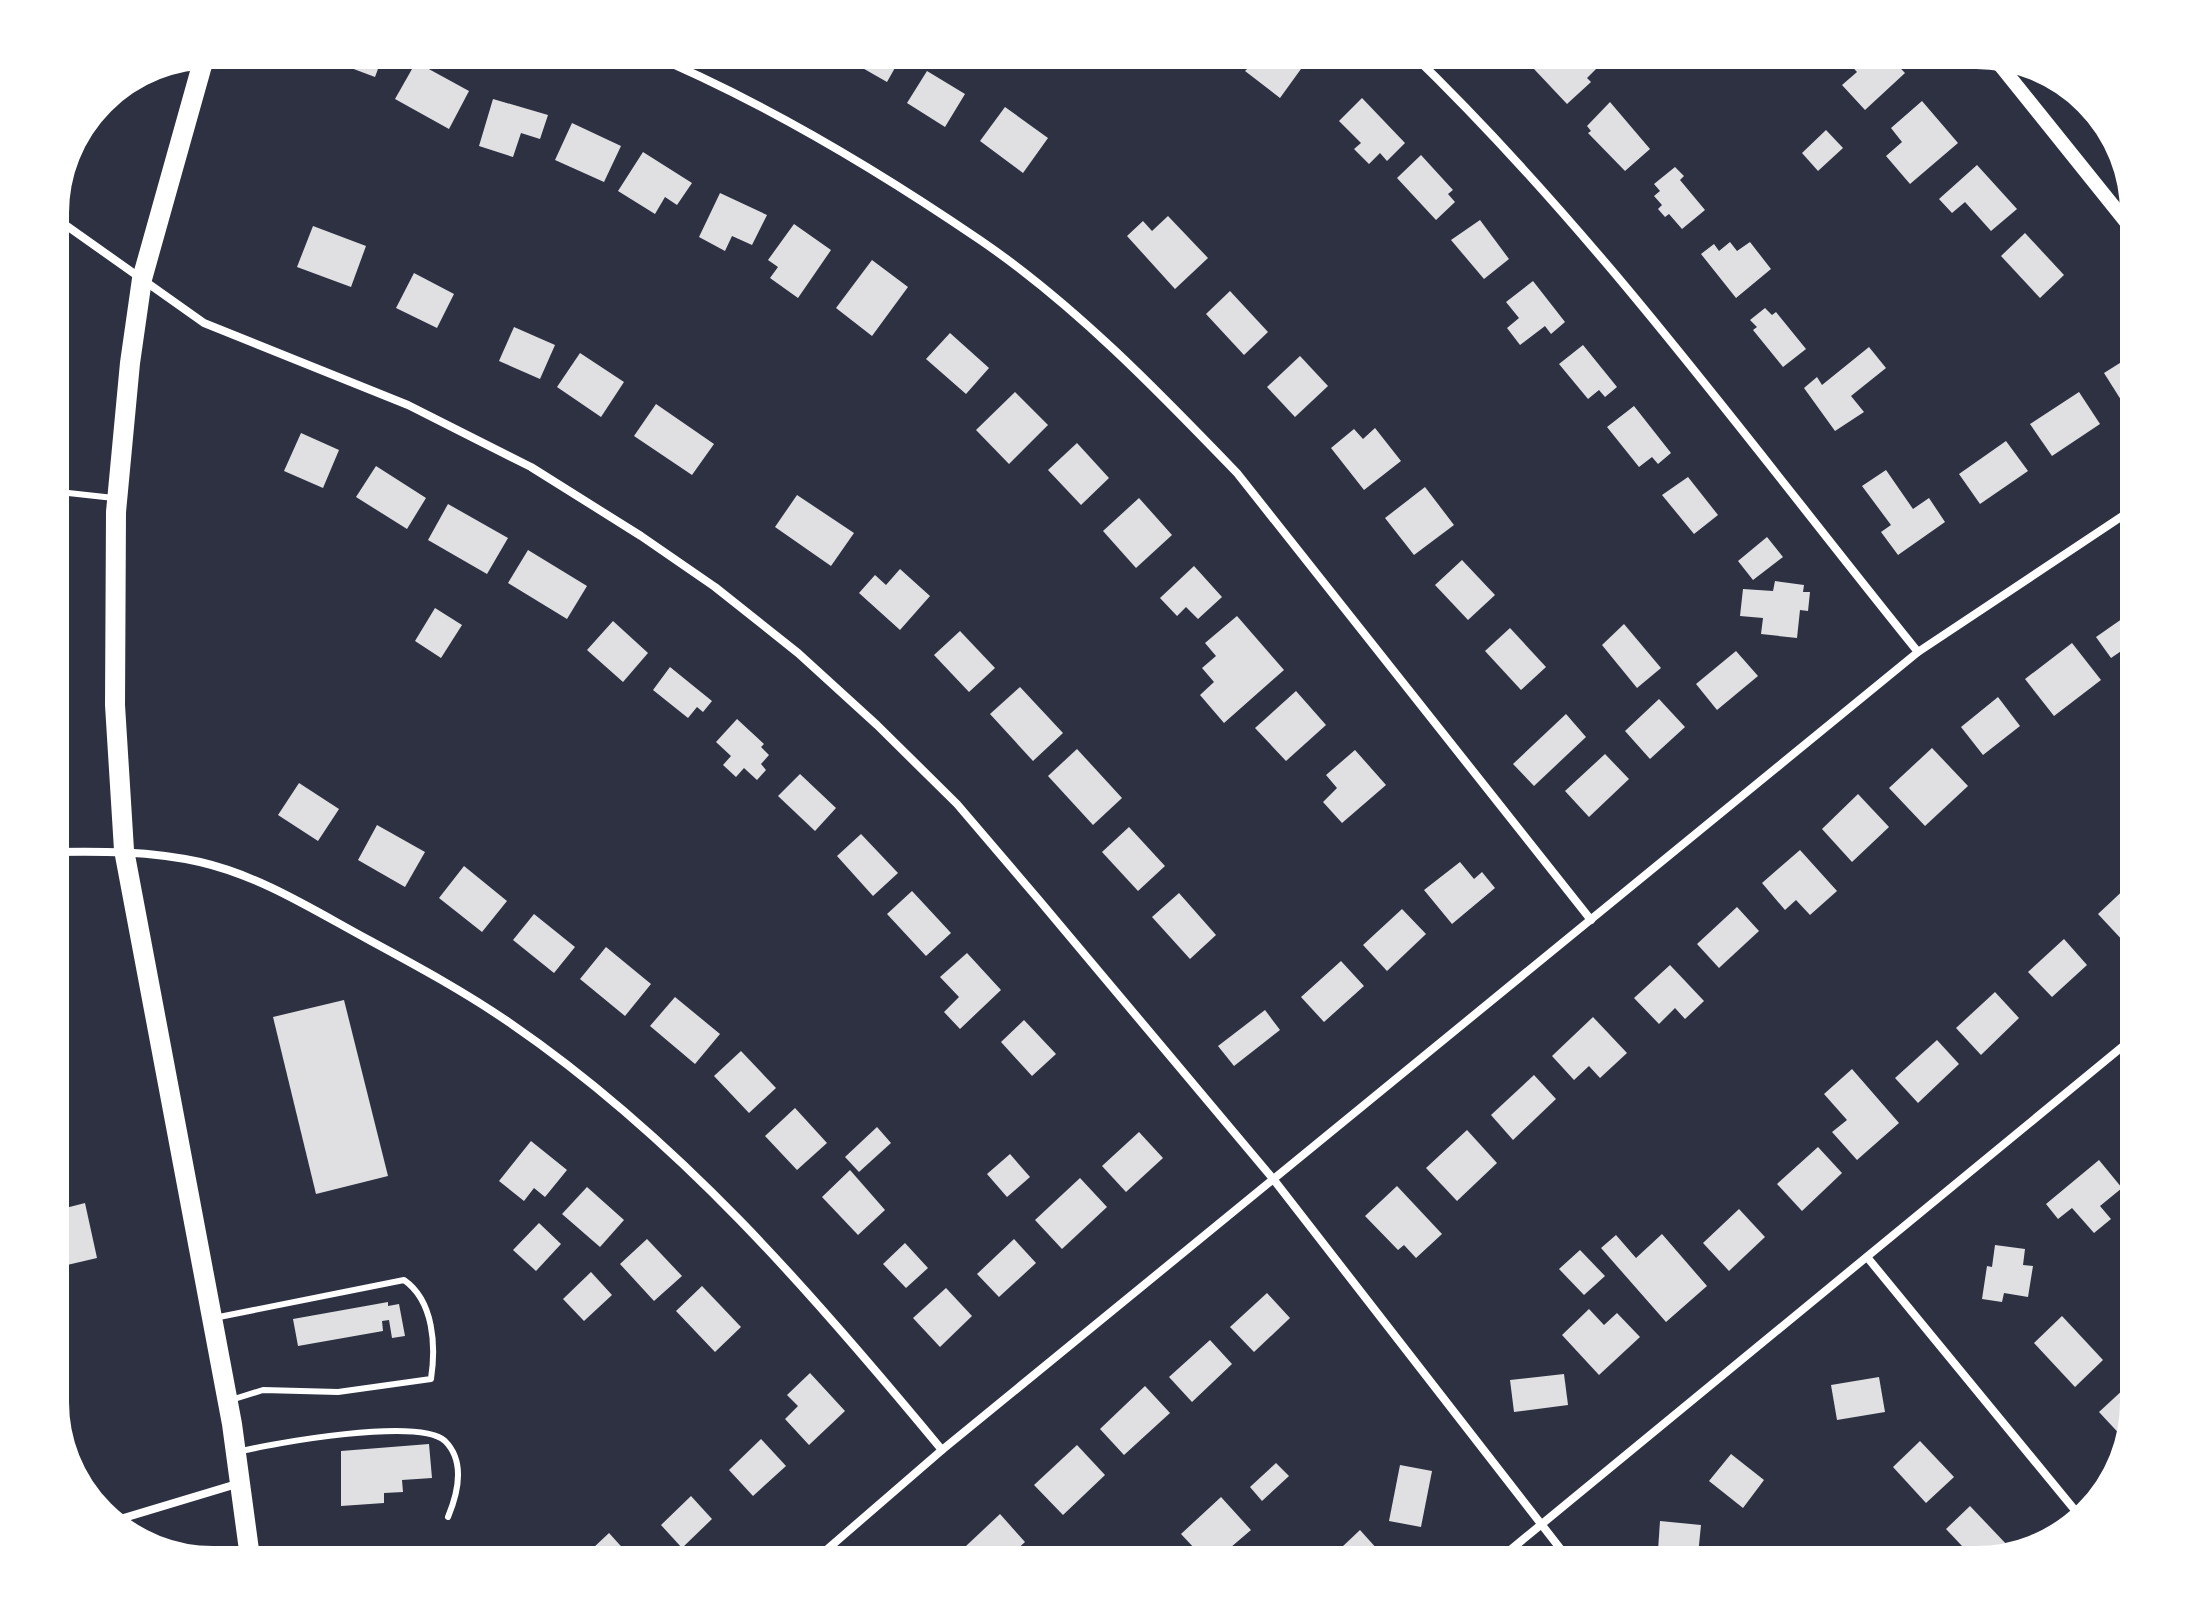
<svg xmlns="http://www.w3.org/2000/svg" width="2189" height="1615" viewBox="0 0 2189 1615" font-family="Karla,sans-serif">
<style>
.building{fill:#e0e0e3}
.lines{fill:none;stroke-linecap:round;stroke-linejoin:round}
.service{stroke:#fff;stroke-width:6}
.minor{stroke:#fff;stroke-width:8}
.tertiary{stroke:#fff;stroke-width:14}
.primary{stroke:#fff;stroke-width:20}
.rim{fill:none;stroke:#fff;stroke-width:10}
</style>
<rect width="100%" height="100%" fill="#2d3142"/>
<g class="building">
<path d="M331,50H385L375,77L327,59Z"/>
<path d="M840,50H905L887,82L838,54Z"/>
<path d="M1232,50H1290L1306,62L1280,98L1245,71L1248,68L1229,54Z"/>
<path d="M1539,50H1562L1574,63L1588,50L1601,64L1587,78L1591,82L1567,104L1534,69L1537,66L1530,58Z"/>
<path d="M1855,50H1883L1905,73L1865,110L1842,85L1857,72L1845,59Z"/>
<path d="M416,62L469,91L449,129L395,99Z"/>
<path d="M927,71L965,94L945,127L907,103Z"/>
<path d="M1362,98L1405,143L1387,161L1380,153L1369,164L1354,149L1361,143L1339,121Z"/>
<path d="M493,99L548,115L540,139L521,133L513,157L479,146Z"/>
<path d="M1922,101L1958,143L1910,184L1886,156L1902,142L1891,128Z"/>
<path d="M1610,102L1650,149L1625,171L1588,133L1591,131L1587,126Z"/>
<path d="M1005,107L1048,138L1023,173L980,141Z"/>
<path d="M572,123L621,146L604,182L555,160Z"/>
<path d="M1826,130L1843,148L1818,171L1802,153Z"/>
<path d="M643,152L692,183L677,205L665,197L655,214L618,191Z"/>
<path d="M1421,155L1453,190L1448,194L1455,202L1436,220L1397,178Z"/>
<path d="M1977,165L2017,209L1991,231L1965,202L1952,213L1939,199Z"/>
<path d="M1675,167L1684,176L1680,180L1705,210L1682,229L1669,214L1665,217L1658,209L1662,205L1654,196L1660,191L1654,184Z"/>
<path d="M720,193L767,215L752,245L732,236L725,251L699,237Z"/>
<path d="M1168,216L1208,258L1175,289L1127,236L1143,221L1152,231Z"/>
<path d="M1480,220L1509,259L1484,279L1451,240Z"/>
<path d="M794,224L831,250L798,298L770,278L778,267L768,260Z"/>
<path d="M313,226L366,246L351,287L297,267Z"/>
<path d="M2025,233L2064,275L2040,298L2001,256Z"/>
<path d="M1730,242L1737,251L1750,242L1771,269L1736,298L1701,254L1714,244L1719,251Z"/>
<path d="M872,260L908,287L872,336L836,308Z"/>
<path d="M414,273L454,294L437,328L396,308Z"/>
<path d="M1533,281L1565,322L1551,334L1545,326L1520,345L1507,328L1519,318L1506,302Z"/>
<path d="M1230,291L1268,332L1244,355L1206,314Z"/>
<path d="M1765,308L1772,315L1776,312L1806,349L1783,367L1753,330L1757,327L1750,320Z"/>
<path d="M514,327L555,345L540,379L499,361Z"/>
<path d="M950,333L989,368L966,394L926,359Z"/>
<path d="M1583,345L1617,387L1605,397L1599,390L1588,399L1559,364Z"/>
<path d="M1869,347L1886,368L1851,396L1864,412L1835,431L1804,388L1817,377L1822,385Z"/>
<path d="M2139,351V404L2128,411L2104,373Z"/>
<path d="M580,353L624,382L601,417L557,387Z"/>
<path d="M1300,356L1328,386L1295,417L1267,387Z"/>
<path d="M1015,392L1048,425L1009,464L976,430Z"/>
<path d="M2079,392L2100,424L2052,456L2030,424Z"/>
<path d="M656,404L714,444L692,475L634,436Z"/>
<path d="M1634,406L1671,453L1658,464L1652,457L1639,467L1607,427Z"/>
<path d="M1375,428L1401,461L1364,490L1331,448L1354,429L1363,439Z"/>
<path d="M301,433L339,450L323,488L284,471Z"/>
<path d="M2006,441L2028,471L1980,504L1959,474Z"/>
<path d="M1077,443L1109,478L1081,505L1048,470Z"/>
<path d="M376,466L426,498L407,529L356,497Z"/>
<path d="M1886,470L1913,509L1929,498L1945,522L1898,555L1881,532L1891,525L1862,486Z"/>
<path d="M1688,477L1718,515L1694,534L1662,495Z"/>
<path d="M1425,487L1454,525L1414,555L1385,518Z"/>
<path d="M797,495L854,533L831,566L775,527Z"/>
<path d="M1139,498L1172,535L1136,568L1103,531Z"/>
<path d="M448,504L508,538L487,574L428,540Z"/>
<path d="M1767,537L1783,557L1753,580L1738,561Z"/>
<path d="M528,550L587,586L567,619L508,583Z"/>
<path d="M1462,560L1495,595L1468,620L1435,585Z"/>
<path d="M1194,566L1222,597L1198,619L1186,607L1177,616L1160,598Z"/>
<path d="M900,569L930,596L900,630L859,593L875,575L886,585Z"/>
<path d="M1775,581L1804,585L1803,592H1810L1808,611L1800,610L1797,638L1761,634L1763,618L1740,616L1743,589L1773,591Z"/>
<path d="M2139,607V639L2111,658L2096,637Z"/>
<path d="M435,608L462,625L441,658L415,641Z"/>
<path d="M1237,616L1284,670L1224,723L1200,695L1214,682L1202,668L1216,656L1205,643Z"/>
<path d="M613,621L648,653L623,682L587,650Z"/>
<path d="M1624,624L1661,668L1637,688L1602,645Z"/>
<path d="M1510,628L1546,667L1521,690L1485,651Z"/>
<path d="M960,631L995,668L969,692L934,655Z"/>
<path d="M2072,643L2101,680L2054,716L2025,679Z"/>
<path d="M1736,651L1758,676L1717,710L1696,684Z"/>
<path d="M670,667L712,701L703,712L697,707L688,718L653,690Z"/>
<path d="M1020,687L1063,733L1033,761L990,714Z"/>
<path d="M1296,691L1326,725L1286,761L1255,728Z"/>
<path d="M1998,697L2020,726L1983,755L1961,727Z"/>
<path d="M1659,699L1685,727L1650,759L1625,731Z"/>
<path d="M1566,714L1586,737L1534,786L1513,764Z"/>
<path d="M737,719L764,744L761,747L769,755L761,764L766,770L757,780L744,768L736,777L723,765L731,756L716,742Z"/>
<path d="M1932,748L1968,786L1925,826L1889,788Z"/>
<path d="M1077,749L1122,798L1093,825L1048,776Z"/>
<path d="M1355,750L1386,785L1342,823L1323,802L1337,788L1326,775Z"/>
<path d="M1605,754L1629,779L1589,817L1565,791Z"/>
<path d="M800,774L836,808L815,831L778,796Z"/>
<path d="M299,783L339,809L318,841L278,815Z"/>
<path d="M1858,794L1889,827L1852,862L1822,829Z"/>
<path d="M377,825L425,852L405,887L358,860Z"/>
<path d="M1129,827L1165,866L1138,891L1102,852Z"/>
<path d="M861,834L898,873L873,896L837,856Z"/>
<path d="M1800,850L1837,891L1810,915L1796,900L1785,910L1762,883Z"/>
<path d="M1460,862L1474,879L1482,872L1495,888L1452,924L1424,890Z"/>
<path d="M464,866L507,901L482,932L439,898Z"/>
<path d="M2130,884L2139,893V929L2125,943L2098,914Z"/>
<path d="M912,891L951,933L926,956L887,914Z"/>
<path d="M1179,893L1216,935L1190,959L1152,917Z"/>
<path d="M1737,907L1759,931L1719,968L1697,944Z"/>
<path d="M1402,909L1426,934L1387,971L1363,945Z"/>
<path d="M534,914L575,947L554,973L513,940Z"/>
<path d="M2064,939L2087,965L2052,997L2028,972Z"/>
<path d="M606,947L651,984L625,1016L580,979Z"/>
<path d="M967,953L1001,990L960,1029L944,1012L959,997L940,977Z"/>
<path d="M1341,961L1364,986L1324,1022L1301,997Z"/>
<path d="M1670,965L1704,1001L1685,1019L1675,1008L1659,1024L1634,998Z"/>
<path d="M1995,992L2019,1018L1981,1055L1956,1028Z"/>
<path d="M675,997L720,1034L695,1064L650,1026Z"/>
<path d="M344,1000L388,1176L316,1194L273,1017Z"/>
<path d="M1265,1010L1280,1030L1234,1066L1218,1046Z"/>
<path d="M1593,1017L1627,1053L1600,1078L1589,1066L1574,1080L1552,1056Z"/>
<path d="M1024,1020L1056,1054L1032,1076L1001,1042Z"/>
<path d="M1937,1040L1959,1064L1918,1103L1895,1078Z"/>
<path d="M741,1051L776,1088L749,1113L714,1076Z"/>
<path d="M1852,1069L1899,1123L1857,1160L1832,1132L1847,1120L1824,1094Z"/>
<path d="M1534,1075L1556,1099L1513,1140L1491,1115Z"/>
<path d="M795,1108L827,1143L797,1170L765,1136Z"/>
<path d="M877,1127L891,1143L859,1172L845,1157Z"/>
<path d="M1467,1130L1497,1163L1457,1201L1426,1168Z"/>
<path d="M1139,1132L1163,1158L1126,1192L1102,1166Z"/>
<path d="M531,1141L567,1170L545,1197L534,1188L524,1201L499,1181Z"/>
<path d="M1818,1147L1842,1173L1802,1211L1777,1184Z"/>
<path d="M1010,1154L1030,1177L1007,1197L987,1174Z"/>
<path d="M2099,1160L2122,1188L2100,1206L2111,1219L2094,1233L2072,1208L2058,1219L2046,1204Z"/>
<path d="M850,1170L885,1210L858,1235L822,1197Z"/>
<path d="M1080,1178L1107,1207L1062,1249L1035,1220Z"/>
<path d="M1397,1186L1442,1234L1416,1258L1404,1245L1398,1250L1365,1216Z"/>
<path d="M587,1187L624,1220L600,1247L562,1214Z"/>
<path d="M85,1203L97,1258L50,1269V1212Z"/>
<path d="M1739,1209L1765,1237L1729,1271L1703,1243Z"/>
<path d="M539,1223L561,1244L536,1271L513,1250Z"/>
<path d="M1662,1234L1707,1286L1666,1322L1601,1248L1616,1235L1636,1258Z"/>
<path d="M647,1239L682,1276L654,1301L620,1264Z"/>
<path d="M1014,1239L1036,1263L999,1297L977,1274Z"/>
<path d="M905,1243L928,1268L906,1288L883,1264Z"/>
<path d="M1995,1245L2025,1249L2023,1265L2033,1266L2028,1297L2004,1293L2002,1302L1982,1299L1987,1266L1992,1267Z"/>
<path d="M1580,1250L1605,1276L1584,1295L1559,1269Z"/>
<path d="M591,1272L612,1295L584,1321L563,1299Z"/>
<path d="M702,1286L741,1327L715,1352L676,1311Z"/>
<path d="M946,1288L972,1316L940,1347L913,1318Z"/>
<path d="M1267,1293L1290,1318L1254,1352L1230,1327Z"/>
<path d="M388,1302V1306L399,1304L405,1336L392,1338L389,1320L382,1321L383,1331L298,1346L293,1319Z"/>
<path d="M1589,1309L1604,1325L1617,1313L1640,1337L1599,1375L1562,1335Z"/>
<path d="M2062,1316L2103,1360L2075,1387L2034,1343Z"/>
<path d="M1210,1340L1232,1364L1192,1402L1169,1377Z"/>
<path d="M810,1373L845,1411L809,1445L785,1419L798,1406L787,1395Z"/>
<path d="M1564,1374L1568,1405L1514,1412L1510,1380Z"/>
<path d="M1879,1377L1885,1412L1837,1420L1831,1385Z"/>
<path d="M1145,1386L1170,1413L1124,1455L1100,1429Z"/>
<path d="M2125,1388L2139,1403L2126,1441L2099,1412Z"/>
<path d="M761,1439L786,1466L753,1496L729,1470Z"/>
<path d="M1920,1441L1954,1477L1926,1503L1893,1467Z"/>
<path d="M429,1444L432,1478L402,1480L403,1492L384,1493V1503L341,1506V1451Z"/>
<path d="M1077,1445L1105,1475L1063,1515L1034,1485Z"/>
<path d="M1731,1454L1764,1480L1743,1508L1709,1481Z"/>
<path d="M1276,1463L1289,1476L1262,1501L1250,1487Z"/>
<path d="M1400,1465L1432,1471L1421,1527L1389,1521Z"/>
<path d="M691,1496L712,1519L682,1548L661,1525Z"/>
<path d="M1221,1497L1251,1530L1210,1565L1181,1534Z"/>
<path d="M1970,1506L2009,1547L1994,1561L1979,1564L1946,1529Z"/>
<path d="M1000,1514L1025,1542L1000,1565H984L966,1546Z"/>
<path d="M1660,1521L1701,1525L1697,1565H1657Z"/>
<path d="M1360,1530L1387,1560L1382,1565H1323Z"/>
<path d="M609,1533L638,1565H575Z"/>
<path d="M529,1553L540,1565H516Z"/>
</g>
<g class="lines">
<g class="service">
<path d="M50,491L114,498"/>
<path d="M214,1318L404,1280C434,1301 436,1346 431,1379L338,1392L263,1390L231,1400"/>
<path d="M238,1452C273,1443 419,1417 445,1441C466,1462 458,1493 448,1517"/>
</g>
<g class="minor">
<path d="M640,50C759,99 873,167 980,240C1074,304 1158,391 1237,473L1591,920"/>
<path d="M1408,50C1597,232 1753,448 1918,652"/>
<path d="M50,214L204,323L408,405L531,467L641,536L715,587L798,653L877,725L957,804L1039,900L1274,1180L1573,1565"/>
<path d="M50,852C101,851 150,851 200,862C261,876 315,911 369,940C417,966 465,992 510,1023C678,1138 813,1294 942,1450"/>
<path d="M1867,1257L2083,1520"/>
<path d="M107,1523L240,1483"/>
<path d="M809,1565L942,1450L1918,652L2139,505"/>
<path d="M1492,1565L2139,1033"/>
</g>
<path class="tertiary" d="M1992,55L2139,238"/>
<path class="primary" d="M206,51L142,279L130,363L116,512L115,705L124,850L232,1424L251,1565"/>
</g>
<path d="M0 0H2189V1615H0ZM213 64H1976A149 149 0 0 1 2125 213V1402A149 149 0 0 1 1976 1551H213A149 149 0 0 1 64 1402V213A149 149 0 0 1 213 64Z" fill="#fff" fill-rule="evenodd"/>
<path class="rim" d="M213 64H1976A149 149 0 0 1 2125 213V1402A149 149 0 0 1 1976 1551H213A149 149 0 0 1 64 1402V213A149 149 0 0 1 213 64Z"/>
</svg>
